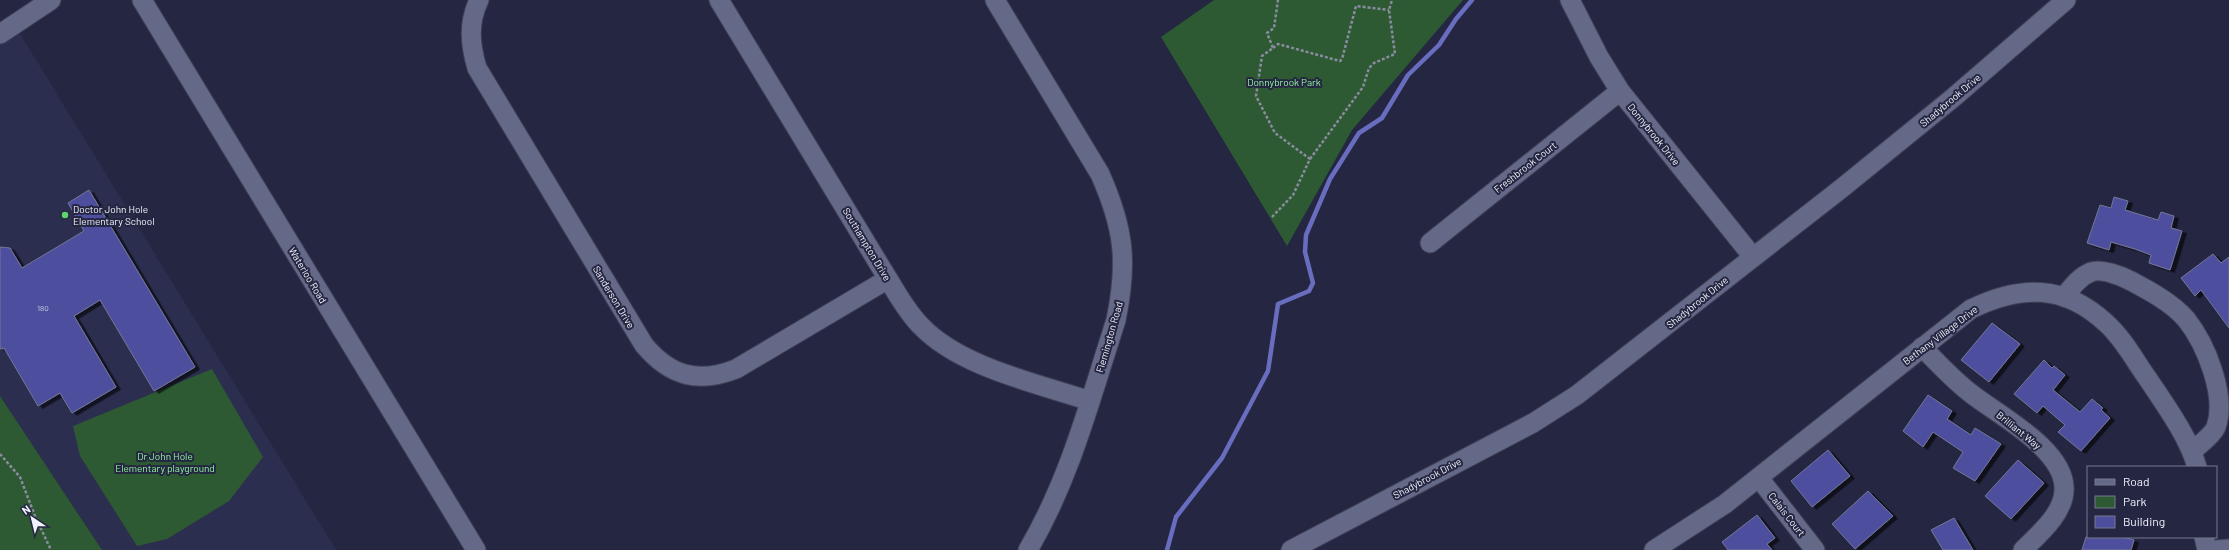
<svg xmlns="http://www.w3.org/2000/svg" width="2229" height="550" viewBox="0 0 2229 550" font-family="Barlow,sans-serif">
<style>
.built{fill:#2c2e4f}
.green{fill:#2d5a32}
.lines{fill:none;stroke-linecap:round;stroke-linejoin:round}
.stream{stroke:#696dbf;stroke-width:4.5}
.building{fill:#4d4f9e;stroke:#737797;filter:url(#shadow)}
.minor-casing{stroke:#414157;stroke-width:21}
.path{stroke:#8a8c9f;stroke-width:2.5;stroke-dasharray:3 2;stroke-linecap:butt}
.minor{stroke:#656988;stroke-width:19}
.poi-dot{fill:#5cd56d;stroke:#252742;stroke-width:1.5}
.labels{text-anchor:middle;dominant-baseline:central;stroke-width:4;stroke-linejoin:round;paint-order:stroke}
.number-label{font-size:8px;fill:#c8cae6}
.park-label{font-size:10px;fill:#93f89d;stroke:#252742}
.street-label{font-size:10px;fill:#f1f3fe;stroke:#252742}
.poi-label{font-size:10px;fill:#f1f3fe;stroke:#252742;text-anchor:start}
</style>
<defs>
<filter id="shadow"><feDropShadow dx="4.5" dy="2.5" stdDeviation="0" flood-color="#0009"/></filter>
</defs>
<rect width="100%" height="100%" fill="#252742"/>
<path class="built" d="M14,24L336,550H102L0,396V34Z"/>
<g class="green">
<path d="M1214,0H1463L1352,130L1287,246L1161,37Z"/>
<path d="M212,369L263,457L229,501L167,539L137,546L80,456L73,426Z"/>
<path d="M0,396L102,550H0Z"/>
</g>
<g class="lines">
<path class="stream" d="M1167,550L1176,517L1222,458L1268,371L1278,304L1309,291L1313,283L1305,252L1306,235L1330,179L1359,133L1382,118L1408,75L1439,45L1456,19L1472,0"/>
</g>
<g class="building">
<path d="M89,190L195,367L154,391L100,300L74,316L116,387L72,413L60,393L38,406L4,348L0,349V247L10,248L22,268L84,231L68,203Z"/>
<path d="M2114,197L2128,201L2125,210L2158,220L2161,212L2174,216L2171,228L2182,231L2170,270L2149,263L2151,255L2135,249L2111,242L2109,250L2087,243L2100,205L2111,208Z"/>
<path d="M2213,254L2221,263L2229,257V328L2201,290L2195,296L2181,278Z"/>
<path d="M1992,323L2020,344L1989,382L1961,360Z"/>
<path d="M2044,360L2052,368L2054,366L2065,375L2053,390L2080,412L2092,399L2103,408L2101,410L2110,418L2081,451L2058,432L2065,425L2043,406L2037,413L2014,394Z"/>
<path d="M1928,395L1952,411L1947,419L1971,435L1975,428L2001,444L1975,481L1953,468L1963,452L1933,432L1923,447L1903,431Z"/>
<path d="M1828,450L1850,476L1812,507L1791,481Z"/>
<path d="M2018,460L2044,483L2011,519L1985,496Z"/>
<path d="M1868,491L1893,516L1855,549L1832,524Z"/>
<path d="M1757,515L1775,538L1767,544L1772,550H1728L1722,542Z"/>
<path d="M1954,518L1973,550H1943L1931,530Z"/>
<path d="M2086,537H2123L2134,540L2131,550H2082Z"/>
</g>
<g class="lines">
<defs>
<g id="minor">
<path d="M142,0L476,550"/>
<path d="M479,0C468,23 470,44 477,68L644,345C670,376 698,384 736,369L888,279"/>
<path d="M719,0L888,279C898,295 907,312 921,326C960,367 1036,383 1090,401"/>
<path d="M995,0L1100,174C1124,228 1128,262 1116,320C1091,397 1070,479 1028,550"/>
<path d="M1570,0L1599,57L1620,91L1753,257"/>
<path d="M0,34L51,0"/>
<path d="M1430,243L1620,91"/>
<path d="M2064,297C2072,287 2079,277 2091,272C2101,268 2122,276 2131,281C2150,291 2172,303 2186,319C2206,344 2227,396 2216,427C2212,436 2199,445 2192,451"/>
<path d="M1922,347C1938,363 1954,381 1973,395C2000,416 2067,451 2064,491C2063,514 2039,534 2023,550"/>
<path d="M1759,478L1815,550"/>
<path d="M2204,537L2207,550"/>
<path d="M1291,550L1533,423L1577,395L1842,188L1954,97L2066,0"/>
<path d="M1654,550L1725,504L1971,309C2020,285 2064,284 2106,323C2123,338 2135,361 2148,379C2166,406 2188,436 2197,467"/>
<path d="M2216,550L2229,549"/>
</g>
</defs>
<use href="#minor" class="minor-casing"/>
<g class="path">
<path d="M1273,48L1278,44L1340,61L1342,59L1356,6L1389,10"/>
<path d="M1310,159L1363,87L1369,68L1374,63L1395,54L1389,10L1392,0"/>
<path d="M1272,217L1293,195L1310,159L1275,133L1256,96L1262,56L1273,48L1267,33L1274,28L1278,0"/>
<path d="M0,454L20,477L35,516L51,550"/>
</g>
<use href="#minor" class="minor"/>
</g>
<circle class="poi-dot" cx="65" cy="215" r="4"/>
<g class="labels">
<g class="number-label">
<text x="43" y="308">180</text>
</g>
<g class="park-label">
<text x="1284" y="82">Donnybrook Park</text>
<text x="165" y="456">Dr John Hole<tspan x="165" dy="12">Elementary playground</tspan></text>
</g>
<g class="street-label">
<text transform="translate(1950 100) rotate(-40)">Shadybrook Drive</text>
<text transform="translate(1654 134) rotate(51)">Donnybrook Drive</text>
<text transform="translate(1525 167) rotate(-38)">Freshbrook Court</text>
<text transform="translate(867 244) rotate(59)">Southampton Drive</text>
<text transform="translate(308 275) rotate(59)">Waterloo Road</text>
<text transform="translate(614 297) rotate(59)">Sanderson Drive</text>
<text transform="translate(1697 302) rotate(-39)">Shadybrook Drive</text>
<text transform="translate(1940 335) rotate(-37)">Bethany Village Drive</text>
<text transform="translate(1109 337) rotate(-74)">Flemington Road</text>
<text transform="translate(2019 430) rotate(39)">Brilliant Way</text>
<text transform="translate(1427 478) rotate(-28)">Shadybrook Drive</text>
<text transform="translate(1787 514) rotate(52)">Calais Court</text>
</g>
<g class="poi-label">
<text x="73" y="209">Doctor John Hole<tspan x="73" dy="12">Elementary School</tspan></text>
</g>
</g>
<rect x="2087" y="466" width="130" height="72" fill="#252742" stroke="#77798d"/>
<rect x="2095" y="479" width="20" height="6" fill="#656988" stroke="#77798d"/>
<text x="2123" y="486" font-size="12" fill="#f1f3fe">Road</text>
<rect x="2095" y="496" width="20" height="12" fill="#2d5a32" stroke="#77798d"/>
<text x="2123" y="506" font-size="12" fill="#f1f3fe">Park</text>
<rect x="2095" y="516" width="20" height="12" fill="#4d4f9e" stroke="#77798d"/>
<text x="2123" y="526" font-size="12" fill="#f1f3fe">Building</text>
<g transform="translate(32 518) rotate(325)" stroke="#252742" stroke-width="3" paint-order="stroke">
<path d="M0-3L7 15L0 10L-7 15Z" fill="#f1f3fe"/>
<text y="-6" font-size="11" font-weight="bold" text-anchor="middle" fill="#f1f3fe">N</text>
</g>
</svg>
